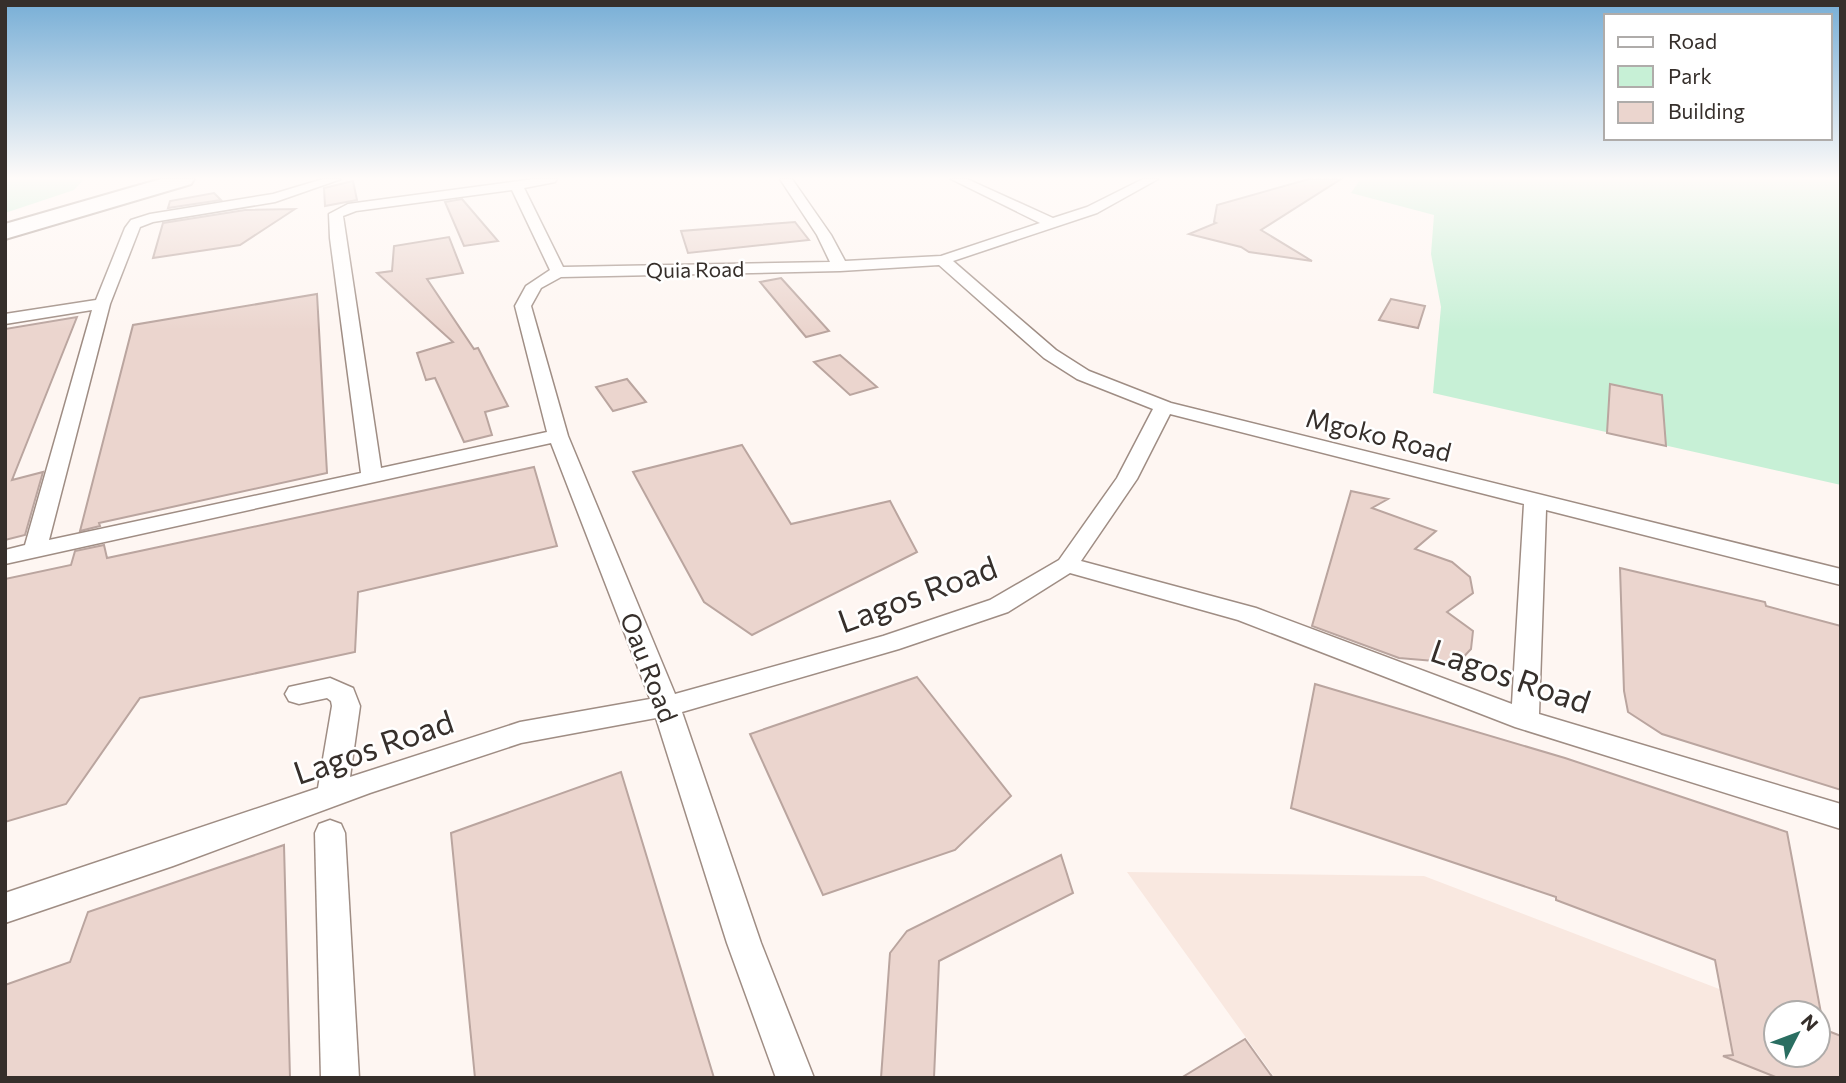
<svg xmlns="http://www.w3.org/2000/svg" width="1846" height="1083" viewBox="0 0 1846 1083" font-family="Commissioner,sans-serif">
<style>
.built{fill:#f9e8e0}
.green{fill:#c7f0d6}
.building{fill:#ebd5ce;stroke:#baa59f;stroke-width:2}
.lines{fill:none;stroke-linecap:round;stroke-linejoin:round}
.street-casing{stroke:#9f8d84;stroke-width:3}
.highway-casing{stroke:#9f8d84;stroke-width:4}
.street{fill:#fff;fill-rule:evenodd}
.highway{fill:#fff;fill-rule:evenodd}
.labels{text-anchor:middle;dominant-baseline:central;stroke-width:5;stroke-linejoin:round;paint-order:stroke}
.far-street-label{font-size:21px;fill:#362f2b;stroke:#fff}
.street-label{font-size:26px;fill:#362f2b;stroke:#fff}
.near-street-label{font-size:32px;fill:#362f2b;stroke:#fff}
</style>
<rect width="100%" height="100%" fill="#fef6f2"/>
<path class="built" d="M1127,872L1424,876L1782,1013H1776V1055H1818V1027L1841,1036V1078H1275Z"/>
<g class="green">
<path d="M5,179H84L74,190L5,213Z"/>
<path d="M1366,179H1841V485L1433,393L1441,307L1431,254L1434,215L1351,193L1360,180Z"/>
</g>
<g class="building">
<path d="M1309,179H1341L1261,230L1312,261L1249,252L1241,247L1189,234L1216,223L1214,222L1217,205Z"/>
<path d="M353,181L357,200L325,206L324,188Z"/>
<path d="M214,193L221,200L168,208L170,201Z"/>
<path d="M462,199L498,241L464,246L445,202Z"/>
<path d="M295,209L240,245L153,258L163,223L245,210Z"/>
<path d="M795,222L809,240L688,253L681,231Z"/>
<path d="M449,237L463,273L427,279L474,349L478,348L508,406L485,412L492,435L464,442L435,378L426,380L417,353L453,342L377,273L392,271L394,246Z"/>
<path d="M781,278L829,331L806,337L760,282Z"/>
<path d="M317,294L327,473L99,523L100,526L80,531L133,325Z"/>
<path d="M1391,299L1425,306L1418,328L1379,320Z"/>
<path d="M77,317L12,480L43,472L25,535L5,540V329Z"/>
<path d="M840,355L877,387L850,395L814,362Z"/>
<path d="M627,379L646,402L613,411L596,387Z"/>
<path d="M1610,384L1662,395L1666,446L1607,433Z"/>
<path d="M742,445L791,524L890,501L917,552L752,635L704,602L633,472Z"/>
<path d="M534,467L557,546L358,592L355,652L140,698L66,804L5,822V579L71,565L75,551L104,545L107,558Z"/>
<path d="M1351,491L1388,499L1372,508L1436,531L1415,549L1452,562L1470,577L1473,593L1447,612L1473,631L1471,649L1458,663L1399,658L1312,626Z"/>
<path d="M1620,568L1765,602L1766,606L1841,626V790L1662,734L1628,712L1624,691Z"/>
<path d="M917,677L1011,796L955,850L823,895L750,734Z"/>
<path d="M1315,684L1565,758L1787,832L1821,1013H1776V1055H1818V1027L1841,1036V1078H1778L1723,1056L1733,1055L1715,960L1556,900V897L1291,808Z"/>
<path d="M621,772L714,1078H475L451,833Z"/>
<path d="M284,845L290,1078H5V985L70,962L88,912Z"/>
<path d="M1061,855L1073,893L939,961L934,1078H881L890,953L907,931Z"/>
<path d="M1245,1039L1273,1078H1181Z"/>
</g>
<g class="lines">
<defs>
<g id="street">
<path d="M323,179H341L275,202L153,222L140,227L110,304L49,540L361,473L330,238L329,214L348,204L534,179H557L555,182L524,188L563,267L830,262L817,235L780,179H792L831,235L845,261L941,256L1040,223L951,179H967L1053,218L1087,207L1143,179H1158L1097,213L953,261L1056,350L1089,371L1171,403L1841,569V585L1546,510L1539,714L1841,804V829L1515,727L1238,620L1070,573L1008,612L899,649L682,712L761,943L814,1078H776L727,943L656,718L521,743L370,793L173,866L5,923V893L318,788L332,706L331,701L327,698L299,704L289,701L285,694L289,687L330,678L353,688L360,706L350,777L520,722L650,699L551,443L5,564V550L25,545L92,310L5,324V314L96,300L125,228L131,220L150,214L273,194ZM512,190L550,270L526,286L515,306L547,432L381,468L343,216L356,211ZM939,265L1044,358L1077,379L1153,409L1117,478L1059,560L990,600L883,636L675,694L568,436L531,306L541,288L561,277L840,271ZM1170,414L1524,504L1512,704L1256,608L1081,561L1137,479Z"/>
<path d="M330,820L341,824L345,833L359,1078H321L315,833L319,824Z"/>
</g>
<path id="highway" d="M161,179H194L191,184L5,239V224Z"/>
</defs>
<use href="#street" class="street-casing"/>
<use href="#highway" class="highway-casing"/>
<use href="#street" class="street"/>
<use href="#highway" class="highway"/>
</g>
<linearGradient id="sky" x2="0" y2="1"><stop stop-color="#77aed6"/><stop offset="0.54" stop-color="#fffbf9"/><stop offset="1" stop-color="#fffbf9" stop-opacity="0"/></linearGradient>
<rect width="1846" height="330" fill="url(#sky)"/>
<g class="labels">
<g class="far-street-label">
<text transform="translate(695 269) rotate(-1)">Quia Road</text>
</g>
<g class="street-label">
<text transform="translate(1379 434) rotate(14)">Mgoko Road</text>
<text transform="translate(650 667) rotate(69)">Oau Road</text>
</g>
<g class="near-street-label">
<text transform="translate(917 593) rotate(-20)">Lagos Road</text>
<text transform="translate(1511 675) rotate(19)">Lagos Road</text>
<text transform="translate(373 746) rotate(-19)">Lagos Road</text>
</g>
</g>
<rect width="1846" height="1083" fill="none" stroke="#362f2b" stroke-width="14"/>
<rect x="1604" y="14" width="228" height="126" fill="#ffffff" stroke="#afacaa" stroke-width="2"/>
<rect x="1618" y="37" width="35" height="10" fill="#ffffff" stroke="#afacaa" stroke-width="2"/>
<text x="1668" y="49" font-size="21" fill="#362f2b">Road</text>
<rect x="1618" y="66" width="35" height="21" fill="#c7f0d6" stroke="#afacaa" stroke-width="2"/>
<text x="1668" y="84" font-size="21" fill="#362f2b">Park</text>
<rect x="1618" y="102" width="35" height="21" fill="#ebd5ce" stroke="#afacaa" stroke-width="2"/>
<text x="1668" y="119" font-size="21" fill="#362f2b">Building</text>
<g transform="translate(1797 1034) rotate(48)"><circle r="33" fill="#ffffff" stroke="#afacaa" stroke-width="2"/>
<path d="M0-5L12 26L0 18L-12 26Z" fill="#2a6e61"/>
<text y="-10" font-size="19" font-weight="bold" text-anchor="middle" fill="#362f2b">N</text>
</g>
</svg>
